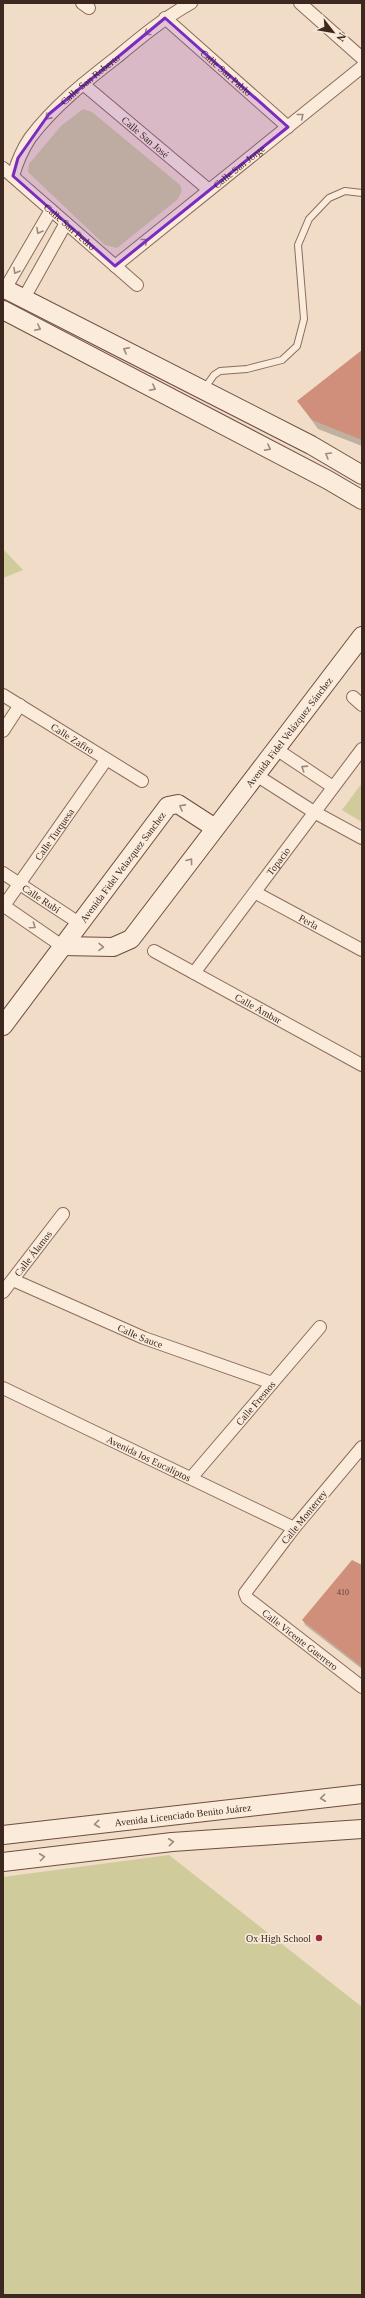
<svg xmlns="http://www.w3.org/2000/svg" width="365" height="2298" viewBox="0 0 365 2298" font-family="'Times New Roman',serif">
<style>
.green{fill:#cfcb9a}
.shadow{fill:#0003}
.building{fill:#cf8f7b}
.lines{fill:none;stroke-linecap:round;stroke-linejoin:round}
.lane-casing{stroke:#8d6c5b;stroke-width:8}
.street-casing{stroke:#8d6c5b;stroke-width:14}
.secondary-casing{stroke:#6f4d3e;stroke-width:20}
.lane{stroke:#faebdb;stroke-width:6}
.street{stroke:#faebdb;stroke-width:12}
.secondary{stroke:#faebdb;stroke-width:18}
.oneway{stroke:#9b8a7d}
.marked{fill:#7b2cbf;fill-opacity:0.2;stroke:#7b2cbf;stroke-width:3;stroke-linejoin:round}
.poi-dot{fill:#9e293f;stroke:#f7e8d7;stroke-width:1.5}
.labels{text-anchor:middle;dominant-baseline:central;stroke-width:3.5;stroke-linejoin:round;paint-order:stroke}
.number-label{font-size:8px;fill:#614236}
.street-label{font-size:10px;fill:#3c281f;stroke:#f7e8d7}
.poi-label{font-size:10px;fill:#3c281f;stroke:#f7e8d7;text-anchor:end}
</style>
<rect width="100%" height="100%" fill="#f0dcc7"/>
<g class="green">
<path d="M83,109L92,112L180,185L182,190L178,199L117,248L105,245L28,172L29,164L61,126Z"/>
<path d="M3,549L23,570L3,578Z"/>
<path d="M362,783V822L342,810Z"/>
<path d="M169,1855L362,2007V2295H3V1877Z"/>
</g>
<g class="shadow">
<path d="M362,351V446L318,429L298,401Z"/>
<path d="M362,1566V1669L305,1625L303,1620Z"/>
</g>
<g class="building">
<path d="M362,350V440L312,420L297,401Z"/>
<path d="M352,1560L362,1565V1667L302,1620Z"/>
</g>
<g class="lines">
<defs>
<path id="lane" d="M204,389L214,375L220,371L247,369L282,360L297,346L304,319L298,245L309,219L329,198L345,191L362,193"/>
<g id="street">
<path d="M82,3L89,8"/>
<path d="M300,3L362,58"/>
<path id="s1" d="M165,18L288,127"/>
<path id="s2" d="M83,84L209,190"/>
<path id="s3" d="M3,168L137,285"/>
<path id="s4" d="M13,176C17,162 22,150 30,138C54,106 86,81 117,57C141,37 164,18 191,3"/>
<path id="s5" d="M115,266L362,67"/>
<path d="M5,289L51,210"/>
<path d="M24,298L66,223"/>
<path id="s6" d="M3,695L142,781"/>
<path d="M353,697L362,705"/>
<path d="M3,731L20,705"/>
<path d="M276,749L333,787"/>
<path d="M256,775L314,812L362,838"/>
<path id="s7" d="M3,873L79,923"/>
<path id="s8" d="M256,893L362,950"/>
<path d="M4,906L62,946"/>
<path id="s9" d="M3,907L106,760"/>
<path id="s10" d="M154,951L362,1065"/>
<path id="s11" d="M194,973L362,749"/>
<path id="s12" d="M13,1280L144,1338L272,1383"/>
<path id="s13" d="M3,1292L63,1214"/>
<path id="s14" d="M3,1388L294,1528"/>
<path id="s15" d="M362,1447L294,1528L245,1593L247,1598L362,1687"/>
<path id="s16" d="M191,1478L320,1327"/>
</g>
<g id="secondary">
<path d="M3,288L311,445L362,475"/>
<path d="M3,310L328,480L362,500"/>
<path id="s17" d="M62,946L113,947L131,939L362,636"/>
<path id="s18" d="M3,1026L168,806L178,804L215,828"/>
<path id="s19" d="M3,1835L362,1794"/>
<path d="M3,1862L172,1842L362,1829"/>
</g>
</defs>
<use href="#lane" class="lane-casing"/>
<use href="#street" class="street-casing"/>
<use href="#secondary" class="secondary-casing"/>
<use href="#lane" class="lane"/>
<use href="#street" class="street"/>
<use href="#secondary" class="secondary"/>
</g>
<defs><path id="oneway-chevron" d="M-2-3.5L2.5 0L-2 3.5" fill="none" stroke-width="1.6" stroke-linecap="round" stroke-linejoin="round"/></defs>
<g class="oneway">
<use href="#oneway-chevron" transform="translate(147 33) rotate(141)"/>
<use href="#oneway-chevron" transform="translate(301 116) rotate(-39)"/>
<use href="#oneway-chevron" transform="translate(48 117) rotate(132)"/>
<use href="#oneway-chevron" transform="translate(39 231) rotate(120)"/>
<use href="#oneway-chevron" transform="translate(145 241) rotate(-39)"/>
<use href="#oneway-chevron" transform="translate(16 271) rotate(120)"/>
<use href="#oneway-chevron" transform="translate(38 328) rotate(27)"/>
<use href="#oneway-chevron" transform="translate(126 350) rotate(-153)"/>
<use href="#oneway-chevron" transform="translate(153 388) rotate(27)"/>
<use href="#oneway-chevron" transform="translate(268 448) rotate(28)"/>
<use href="#oneway-chevron" transform="translate(328 455) rotate(-150)"/>
<use href="#oneway-chevron" transform="translate(304 768) rotate(-147)"/>
<use href="#oneway-chevron" transform="translate(182 807) rotate(-151)"/>
<use href="#oneway-chevron" transform="translate(190 861) rotate(-53)"/>
<use href="#oneway-chevron" transform="translate(33 926) rotate(35)"/>
<use href="#oneway-chevron" transform="translate(101 947) rotate(1)"/>
<use href="#oneway-chevron" transform="translate(323 1798) rotate(174)"/>
<use href="#oneway-chevron" transform="translate(97 1824) rotate(174)"/>
<use href="#oneway-chevron" transform="translate(171 1842) rotate(-6)"/>
<use href="#oneway-chevron" transform="translate(42 1857) rotate(-7)"/>
</g>
<path class="marked" d="M165,18L288,127L115,266L13,176L18,158L49,114Z"/>
<circle class="poi-dot" cx="319" cy="1938" r="4"/>
<g class="labels">
<g class="number-label">
<text x="343" y="1592">410</text>
</g>
<g class="street-label">
<text stroke="none"><textPath href="#s1" startOffset="82">Calle San Pablo</textPath></text>
<text stroke="none"><textPath href="#s4" startOffset="126">Calle San Roberto</textPath></text>
<text stroke="none"><textPath href="#s2" startOffset="82">Calle San José</textPath></text>
<text stroke="none"><textPath href="#s5" startOffset="159">Calle San Jorge</textPath></text>
<text stroke="none"><textPath href="#s3" startOffset="89">Calle San Pedro</textPath></text>
<text stroke="none"><textPath href="#s17" startOffset="331">Avenida Fidel Velázquez Sánchez</textPath></text>
<text stroke="none"><textPath href="#s6" startOffset="82">Calle Zafiro</textPath></text>
<text stroke="none"><textPath href="#s9" startOffset="89">Calle Turquesa</textPath></text>
<text stroke="none"><textPath href="#s11" startOffset="140">Topacio</textPath></text>
<text stroke="none"><textPath href="#s18" startOffset="199">Avenida Fidel Velazquez Sanchez</textPath></text>
<text stroke="none"><textPath href="#s7" startOffset="46">Calle Rubí</textPath></text>
<text stroke="none"><textPath href="#s8" startOffset="60">Perla</textPath></text>
<text stroke="none"><textPath href="#s10" startOffset="119">Calle Ámbar</textPath></text>
<text stroke="none"><textPath href="#s13" startOffset="49">Calle Álamos</textPath></text>
<text stroke="none"><textPath href="#s12" startOffset="139">Calle Sauce</textPath></text>
<text stroke="none"><textPath href="#s16" startOffset="99">Calle Fresnos</textPath></text>
<text stroke="none"><textPath href="#s14" startOffset="162">Avenida los Eucaliptos</textPath></text>
<text transform="translate(304 1517) rotate(-51)">Calle Monterrey</text>
<text stroke="none"><textPath href="#s15" startOffset="260">Calle Vicente Guerrero</textPath></text>
<text stroke="none"><textPath href="#s19" startOffset="181">Avenida Licenciado Benito Juárez</textPath></text>
</g>
<g class="poi-label">
<text x="311" y="1938">Ox High School</text>
</g>
</g>
<rect width="365" height="2298" fill="none" stroke="#3c281f" stroke-width="8"/>
<g transform="translate(333 32) rotate(121)" stroke="#f7e8d7" stroke-width="3" paint-order="stroke">
<path d="M0-3L7 15L0 10L-7 15Z" fill="#3c281f"/>
<text y="-6" font-size="11" font-weight="bold" text-anchor="middle" fill="#3c281f">N</text>
</g>
</svg>
